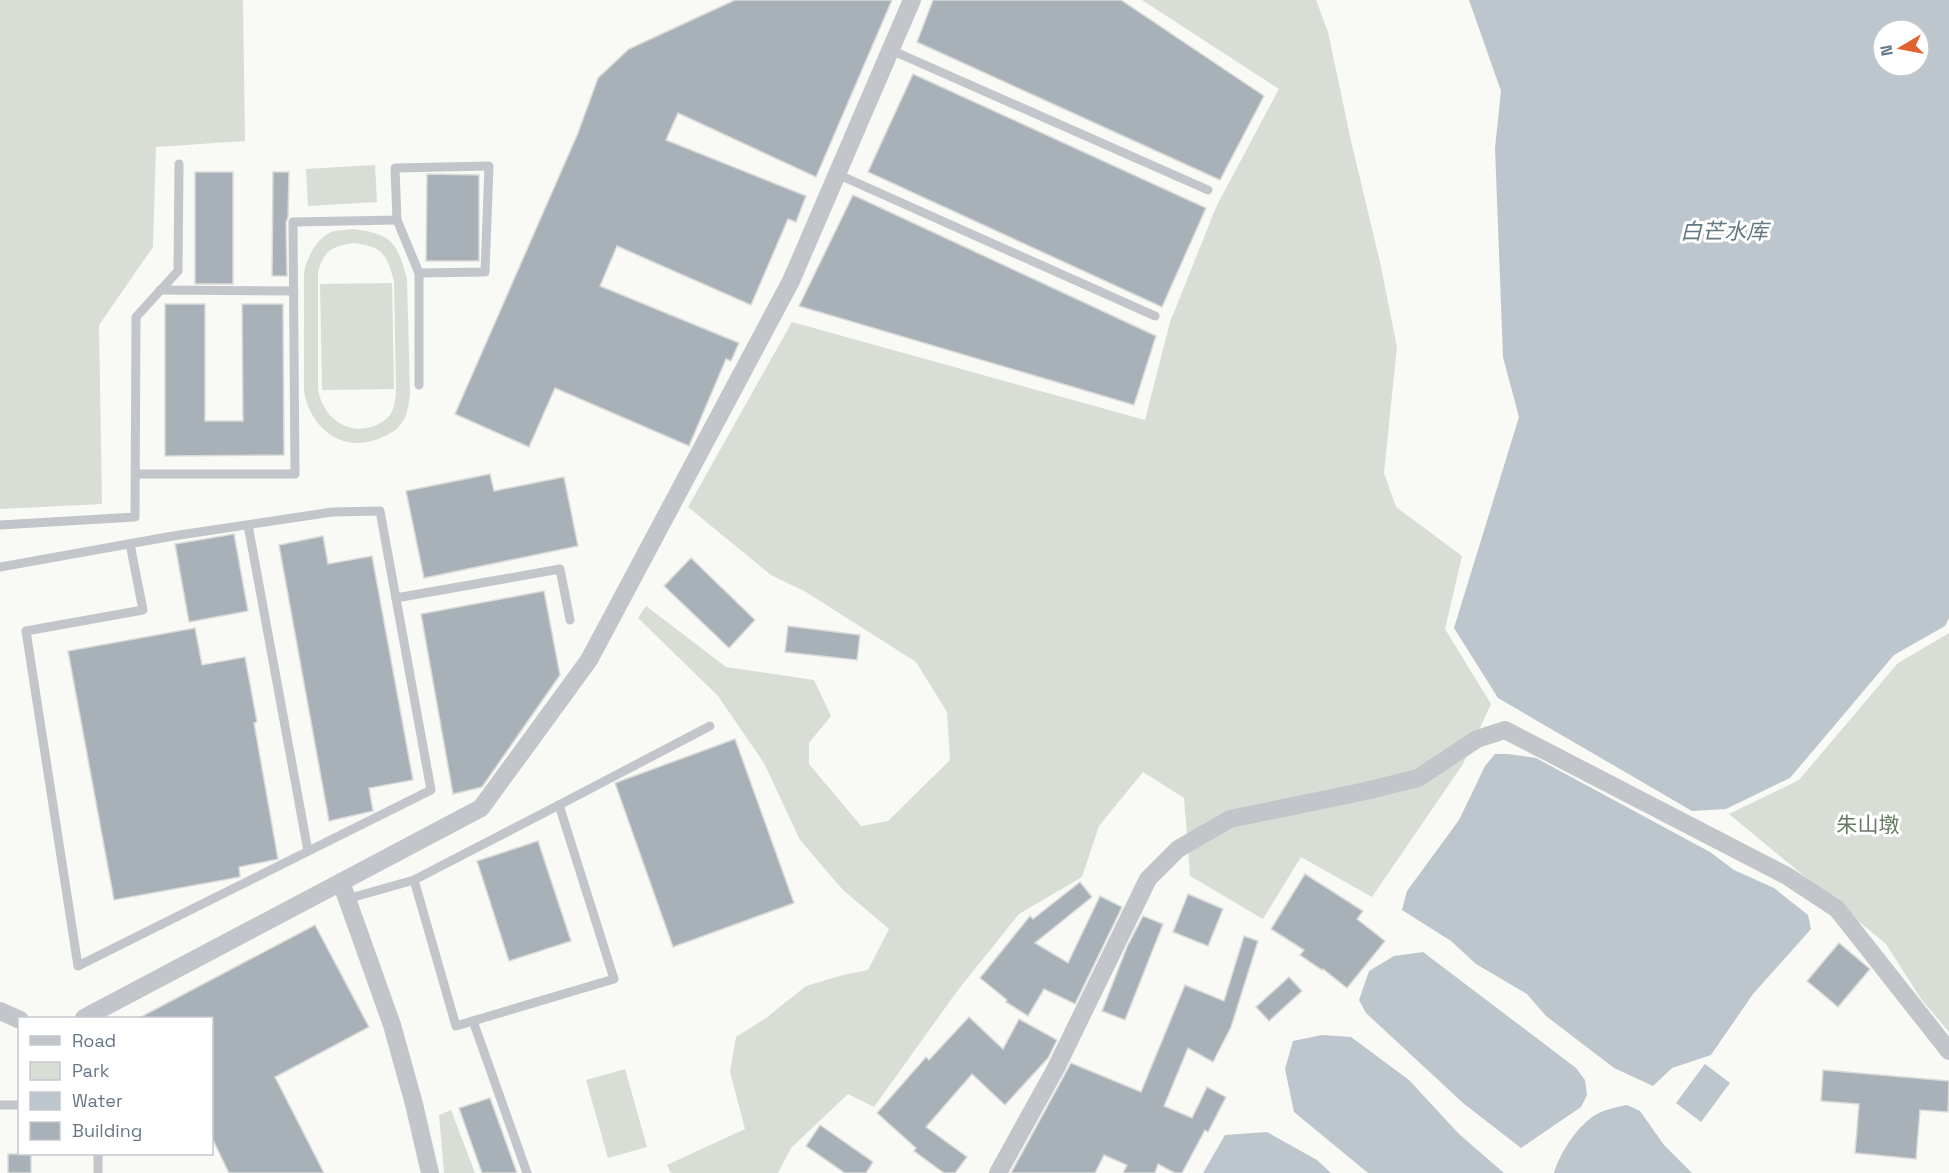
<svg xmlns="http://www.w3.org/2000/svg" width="1949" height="1173" viewBox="0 0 1949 1173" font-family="'Space Grotesk','Noto Sans SC',sans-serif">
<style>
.green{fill:#d8ded6;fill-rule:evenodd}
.water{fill:#bdc6cc;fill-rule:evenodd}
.building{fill:#a8b1b8;stroke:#dadbd9;stroke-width:1.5}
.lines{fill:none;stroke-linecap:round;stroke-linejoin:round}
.service{stroke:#c2c6ca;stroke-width:9}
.minor{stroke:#c2c6ca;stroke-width:18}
.labels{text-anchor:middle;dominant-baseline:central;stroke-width:6;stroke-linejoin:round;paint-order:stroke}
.park-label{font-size:21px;fill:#667963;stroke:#fff}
.water-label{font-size:22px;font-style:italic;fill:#647882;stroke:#fff}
</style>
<rect width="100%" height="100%" fill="#f9f9f6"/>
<g class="green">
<path d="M0,0H243L245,141L156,147L153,247L99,325L102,504L0,509Z"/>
<path d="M1142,0H1316L1328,32L1351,141L1380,262L1397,347L1384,473L1396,507L1462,556L1445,629L1491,704L1463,764L1372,897L1301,857L1263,919L1190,876L1184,798L1143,772L1099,826L1082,877L1019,914L958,990L874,1107L848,1094L791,1148L778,1173H671L667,1165L745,1129L730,1072L736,1037L766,1018L806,986L843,975L868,970L889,929L843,890L800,840L764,763L718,696L638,618L646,606L726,667L814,680L831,716L809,743V764L861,826L888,821L950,760L947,712L916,662L806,592L771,575L688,507L792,322L1145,420L1170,322L1217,205L1279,89Z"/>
<path d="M375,165L377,202L308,206L306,169Z"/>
<path d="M353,229C392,234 397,242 407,279L410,393C409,403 408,415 401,424C396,431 386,436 378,439C341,453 311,428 304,392V272C308,255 317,237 334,231C340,230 347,230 353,229ZM354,243C383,247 386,253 394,281L396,392C395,400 394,409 390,415C386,420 379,424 374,426C347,436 323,417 318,390V273C323,251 332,246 354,243Z"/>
<path d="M392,283L394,389L322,390L320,284Z"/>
<path d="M1949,633V1032L1921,999L1886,944L1729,814L1799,780L1898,663Z"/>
<path d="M625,1069L647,1147L608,1158L586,1080Z"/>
<path d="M451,1110L475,1173H444L439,1115Z"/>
</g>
<g class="water">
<path d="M1469,0H1949V618L1945,626L1894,655L1790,778L1726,809L1692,811L1498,698L1454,628L1519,417L1503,357L1495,148L1501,91ZM1883,30H1919V66H1883Z"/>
<path d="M1495,754H1508L1536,758L1710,852L1734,870L1774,888L1808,915L1811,929L1753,994L1711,1055L1672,1068L1653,1086L1614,1068L1546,1016L1527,994L1476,964L1451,941L1402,910L1407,891L1459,820L1485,766Z"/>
<path d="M1423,952L1576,1068L1585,1080L1587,1095L1581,1107L1521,1148L1463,1103L1366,1013L1359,1000L1369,971L1394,956Z"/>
<path d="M1322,1035L1351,1037L1409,1080L1459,1134L1504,1173H1368L1294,1112L1285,1069L1293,1041Z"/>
<path d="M1705,1064L1730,1083L1701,1122L1676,1103Z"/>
<path d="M1627,1105L1640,1111L1664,1145L1692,1173H1554C1560,1152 1579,1123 1599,1113C1607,1109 1618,1107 1627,1105Z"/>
<path d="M1267,1132L1317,1160L1331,1173H1203L1225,1135Z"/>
</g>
<g class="building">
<path d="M735,0H892L816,177L678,113L666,140L806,196L796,222L788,219L751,305L617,246L600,286L739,343L731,361L726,359L689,446L555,388L529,447L455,414L578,133L598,78L629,49Z"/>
<path d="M933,0H1121L1264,96L1220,180L917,42Z"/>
<path d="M913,74L1206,208L1162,307L868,172Z"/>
<rect x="195" y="172" width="38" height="112"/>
<path d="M273,172H289L288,217L286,222L287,276H272Z"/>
<path d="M427,174L479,175V261H426Z"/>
<path d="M853,195L1156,336L1134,405L799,306Z"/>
<path d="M165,304H205V421H243L242,304H283L284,455L165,456Z"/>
<path d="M490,474L494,491L564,477L578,546L424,578L406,491Z"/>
<path d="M234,534L248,611L189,622L175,544Z"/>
<path d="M323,536L328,564L372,556L413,780L369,788L373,811L329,821L279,545Z"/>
<path d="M691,558L755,620L729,648L664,586Z"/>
<path d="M544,591L560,675L482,787L453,794L421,614Z"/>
<path d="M788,626L860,635L857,660L785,652Z"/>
<path d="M195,628L202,665L245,657L257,722L254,723L278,859L239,867L240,877L114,900L68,651Z"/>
<path d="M735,739L794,903L673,947L615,783Z"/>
<path d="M538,841L571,941L509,961L477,861Z"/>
<path d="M1305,874L1363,911L1357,919L1385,941L1347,988L1323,969L1322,970L1300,955L1304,950L1271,929Z"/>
<path d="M1080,882L1092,897L1035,943L1068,963L1100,896L1122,907L1075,1004L1044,989L1028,1016L1006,1002L1007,1000L980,978L1030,916L1033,919Z"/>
<path d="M1188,894L1223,909L1208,946L1173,932Z"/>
<path d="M1143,916L1163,924L1125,1020L1102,1011L1127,947Z"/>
<path d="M315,925L369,1027L275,1077L324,1173H229L212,1138V1018H139Z"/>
<path d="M1244,936L1258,941L1231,1027L1213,1062L1188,1048L1164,1106L1192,1118L1207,1087L1226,1097L1208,1132L1205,1130L1182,1173H1175L1158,1164L1155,1173H1123L1127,1165L1104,1155L1095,1173H1011L1071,1063L1141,1092L1185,985L1224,1001Z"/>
<path d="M1839,943L1870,969L1838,1007L1807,981Z"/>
<path d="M1289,977L1302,991L1269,1021L1256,1007Z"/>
<path d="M969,1017L1003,1049L1019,1019L1057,1040L1048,1058L1005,1105L972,1074L926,1127L967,1157L955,1173H944L914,1151L916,1148L877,1113L926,1057L929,1060Z"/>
<path d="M1823,1070L1949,1081L1948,1112L1920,1110L1916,1159L1855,1153L1859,1104L1821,1101Z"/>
<path d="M490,1098L517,1173H482L459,1108Z"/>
<path d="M820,1125L873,1162L866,1173H845L806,1146Z"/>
<rect x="8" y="1154" width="23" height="19"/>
</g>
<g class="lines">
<g class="service">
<path d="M891,50L1208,190"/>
<path d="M837,174L1155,316"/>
<path d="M397,220L419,273V385"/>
<path d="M160,290L294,291"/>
<path d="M136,474H295L293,222L397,220L395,168L489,166L485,272L419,273"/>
<path d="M0,525L135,517L136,317L178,271L179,164"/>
<path d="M248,525L308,851"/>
<path d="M0,567L173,536L332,512L380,511L431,790L78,966L26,631L143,610L130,544"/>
<path d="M396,598L560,569L570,620"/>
<path d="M559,805L710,726"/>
<path d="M347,899L414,880L456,1026L614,979L559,805L414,880"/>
<path d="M473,1021L527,1173"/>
<path d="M0,1105H20"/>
<path d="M98,1154V1173"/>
</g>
<g class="minor">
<path d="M341,882L392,1025L414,1104L430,1173"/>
<path d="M0,1011L20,1020"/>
<path d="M84,1018L481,808L589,660L791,281L912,0"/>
<path d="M998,1173L1056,1068L1148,879L1178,849L1230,819L1366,791L1418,778L1477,739L1505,730L1787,876L1837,909L1949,1051"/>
</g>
</g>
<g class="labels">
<g class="park-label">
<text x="1868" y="824">朱山墩</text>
</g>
<g class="water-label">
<text x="1724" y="231">白芒水库</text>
</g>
</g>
<rect x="18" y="1017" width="195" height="138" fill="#ffffff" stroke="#c3c9cf" stroke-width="1.5"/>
<rect x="30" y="1036" width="30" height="9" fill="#c2c6ca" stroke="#c3c9cf" stroke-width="1.5"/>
<text x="72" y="1047" font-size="18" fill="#687787">Road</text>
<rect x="30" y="1062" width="30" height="18" fill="#d8ded6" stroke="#c3c9cf" stroke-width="1.5"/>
<text x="72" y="1077" font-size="18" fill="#687787">Park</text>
<rect x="30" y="1092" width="30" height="18" fill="#bdc6cc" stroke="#c3c9cf" stroke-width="1.5"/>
<text x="72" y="1107" font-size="18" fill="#687787">Water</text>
<rect x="30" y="1122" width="30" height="18" fill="#a8b1b8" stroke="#c3c9cf" stroke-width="1.5"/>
<text x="72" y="1137" font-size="18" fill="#687787">Building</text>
<g transform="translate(1901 48) rotate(260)"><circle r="28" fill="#ffffff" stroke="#c3c9cf" stroke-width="1.5"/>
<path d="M0-4.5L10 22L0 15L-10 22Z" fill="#e0632f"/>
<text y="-9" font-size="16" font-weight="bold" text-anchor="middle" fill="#687787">N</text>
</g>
</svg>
